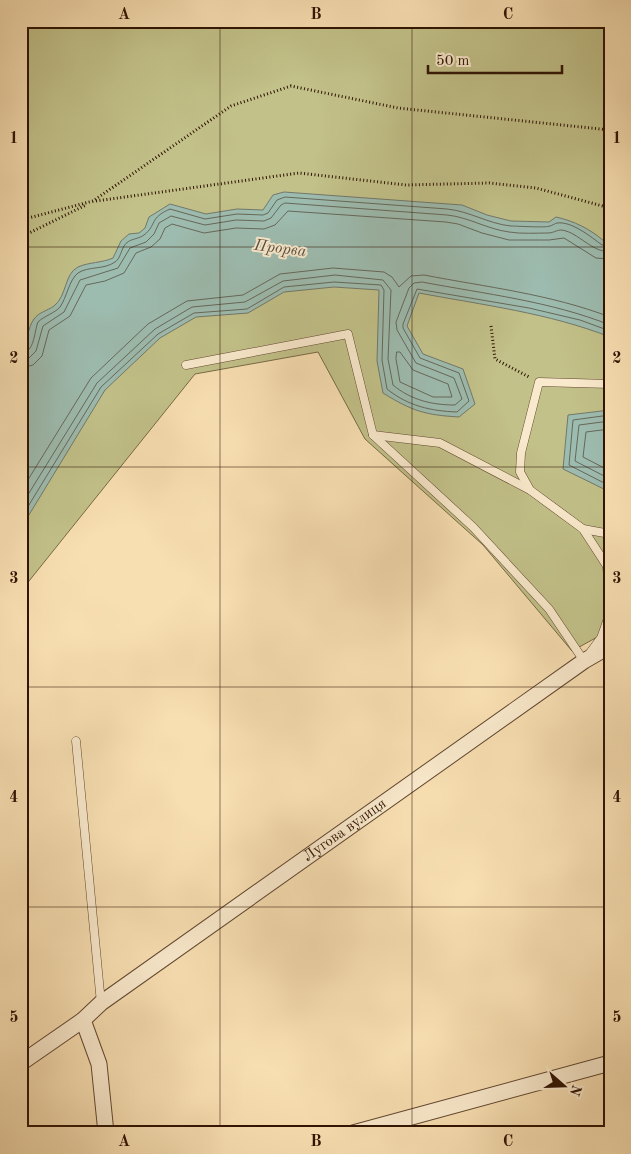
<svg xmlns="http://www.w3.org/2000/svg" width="631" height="1154" viewBox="0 0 631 1154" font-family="'Old Standard TT',serif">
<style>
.green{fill:#c2c189;stroke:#786a46}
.water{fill:#9dbcb0;stroke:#71786b}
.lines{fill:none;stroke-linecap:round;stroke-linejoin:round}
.shore{stroke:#66685a;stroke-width:1}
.service-casing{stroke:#61462f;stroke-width:9}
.minor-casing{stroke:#61462f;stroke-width:17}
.path{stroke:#2f1303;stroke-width:3;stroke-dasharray:1 2.5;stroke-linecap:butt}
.service{stroke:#faeacd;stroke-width:8}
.minor{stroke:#faeacd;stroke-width:15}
.grid{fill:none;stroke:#2f1303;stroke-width:1;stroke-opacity:0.55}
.labels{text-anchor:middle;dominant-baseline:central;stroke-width:4;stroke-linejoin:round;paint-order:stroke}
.street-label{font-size:15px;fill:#2f1303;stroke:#faeacd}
.water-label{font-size:16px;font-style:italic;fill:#564e40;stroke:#faeacd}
.neatline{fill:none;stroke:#2f1303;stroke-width:2}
.grid-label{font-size:16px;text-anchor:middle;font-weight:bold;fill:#2f1303}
</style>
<rect width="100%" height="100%" fill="#f8dfb2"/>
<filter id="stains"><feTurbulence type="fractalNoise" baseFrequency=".004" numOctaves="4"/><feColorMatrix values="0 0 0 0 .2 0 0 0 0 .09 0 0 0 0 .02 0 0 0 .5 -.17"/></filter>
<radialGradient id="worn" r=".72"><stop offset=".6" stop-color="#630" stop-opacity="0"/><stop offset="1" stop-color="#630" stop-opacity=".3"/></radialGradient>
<path class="green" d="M21,21H610V630L572,651L483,545L365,439L318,352L195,374L21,591Z"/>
<g class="water">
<path d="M284,192L462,205L487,215L511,221L549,222L556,217C574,221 590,229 604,241L610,240V337C549,313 483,305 419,293L407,326L423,354L463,369L475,404L459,417C425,415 412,411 383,393L377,361L379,290L334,287L284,292L248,313L196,317L160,338L105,390L21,528V351C29,341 27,328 34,319C39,312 47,311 54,306C67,296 64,274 78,267C89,262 102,263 113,258L121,241L129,234L139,233L145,228L149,217L170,204L206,214L237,209L263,210L273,195Z"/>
<path d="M610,410V492L563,469L568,415Z"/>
</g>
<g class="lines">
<g class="shore">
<path d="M397,352H400L413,370L448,384L452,397H433L400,382L396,359Z"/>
<path d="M21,354C35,352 34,332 38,322C44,316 55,313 60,307C67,297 69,280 78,273C88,266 104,270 115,262C120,259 121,251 124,246C129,238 137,240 144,235C157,225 149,218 170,209L205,219L237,214L263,215L268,213L277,200L285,197L447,209C469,211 489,224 511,226C517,226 546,228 550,226C551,226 556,223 557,223C572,221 591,237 602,245H610"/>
<path d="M21,360L29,358L36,351L43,326L64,312L80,280L118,268L130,248L146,242L154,234L159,223L171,216L205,225L236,220L264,221L271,218L281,205L285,203L447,215C468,217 487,229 509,232C521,234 536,233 548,233C555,233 558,228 566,231C580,235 595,254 610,251"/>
<path d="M21,368L33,365L42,356L49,330L70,316L86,285L105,281L124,273L136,253L151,247L160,239L165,228L172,224L204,233L236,228L264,229L275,225L288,211L446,222L458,224L482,233L509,240H549L564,238L596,258L610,259"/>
<path d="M610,415L573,420L569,465L610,486"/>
<path d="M610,421L579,425L575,461L610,479"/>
<path d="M610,429L586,432L583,457L610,471"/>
<path d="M21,491L91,378L148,324L187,301L243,295L280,274L333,268L384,272L392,277L399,287L411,276L424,275C486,287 550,294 610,317"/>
<path d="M21,506L97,383L155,329L192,307L245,302L283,281L335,275L383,280L391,290L388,359L393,385C411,400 432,405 455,405L462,399L454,378L416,363L397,330L396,322L409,288L414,283L422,282C485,294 550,301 610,325"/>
<path d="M21,518L101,387L158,334L194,313L247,309L284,287L334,282L381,285L384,290L382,360L387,389C408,406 431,411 457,412L469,401L459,373L420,358L403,328V324L417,289L529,308L580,320L610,331"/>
</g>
<defs>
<g id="service">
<path d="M186,365L348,334L373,435L473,527L549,609L584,661L601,638L610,613"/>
<path d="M610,384L539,382L521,453L520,472L530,490L583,529L607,566L610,608"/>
<path d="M373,435L440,443L530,490"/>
<path d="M583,529L610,534"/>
<path d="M76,741L101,1003"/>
</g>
<g id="minor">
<path d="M83,1020L99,1064L106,1133"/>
<path id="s1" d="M21,1063L83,1020L101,1003L584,661L610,646"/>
<path d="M353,1133L610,1063"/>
</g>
</defs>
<use href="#service" class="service-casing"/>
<use href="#minor" class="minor-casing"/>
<g class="path">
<path d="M96,201L299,173L406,185L489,183L536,188L610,208"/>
<path d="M21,220L93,201L231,106L291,86L398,108L610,130"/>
<path d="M21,237L86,205"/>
<path d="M491,326L495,359L529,377"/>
</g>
<use href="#service" class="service"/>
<use href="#minor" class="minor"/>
</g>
<path class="grid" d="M220,21V1133M412,21V1133M21,247H610M21,467H610M21,687H610M21,907H610"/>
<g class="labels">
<g class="street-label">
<text stroke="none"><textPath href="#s1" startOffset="399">Лугова вулиця</textPath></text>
</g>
<g class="water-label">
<text transform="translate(280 249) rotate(7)">Прорва</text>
</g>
</g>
<rect width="631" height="1154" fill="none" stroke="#f8dfb2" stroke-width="55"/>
<g transform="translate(564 1086) rotate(110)" stroke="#faeacd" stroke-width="4" paint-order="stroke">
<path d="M0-4L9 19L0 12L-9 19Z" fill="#2f1303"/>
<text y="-8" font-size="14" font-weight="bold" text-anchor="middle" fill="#2f1303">N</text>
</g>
<path d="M428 65v8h134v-8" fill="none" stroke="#2f1303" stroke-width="2.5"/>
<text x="436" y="65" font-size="15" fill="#2f1303" stroke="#faeacd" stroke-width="4" paint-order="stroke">50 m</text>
<rect x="28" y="28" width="576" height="1098" class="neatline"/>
<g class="grid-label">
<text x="124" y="19">A</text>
<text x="316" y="19">B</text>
<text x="508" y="19">C</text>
<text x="14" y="143">1</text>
<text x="617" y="143">1</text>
<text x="14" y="363">2</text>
<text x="617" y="363">2</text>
<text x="14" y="583">3</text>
<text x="617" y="583">3</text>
<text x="14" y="802">4</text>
<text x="617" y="802">4</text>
<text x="14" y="1022">5</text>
<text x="617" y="1022">5</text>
<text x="124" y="1146">A</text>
<text x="316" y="1146">B</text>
<text x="508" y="1146">C</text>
</g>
<rect width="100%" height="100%" filter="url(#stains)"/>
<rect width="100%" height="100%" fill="url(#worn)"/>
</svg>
